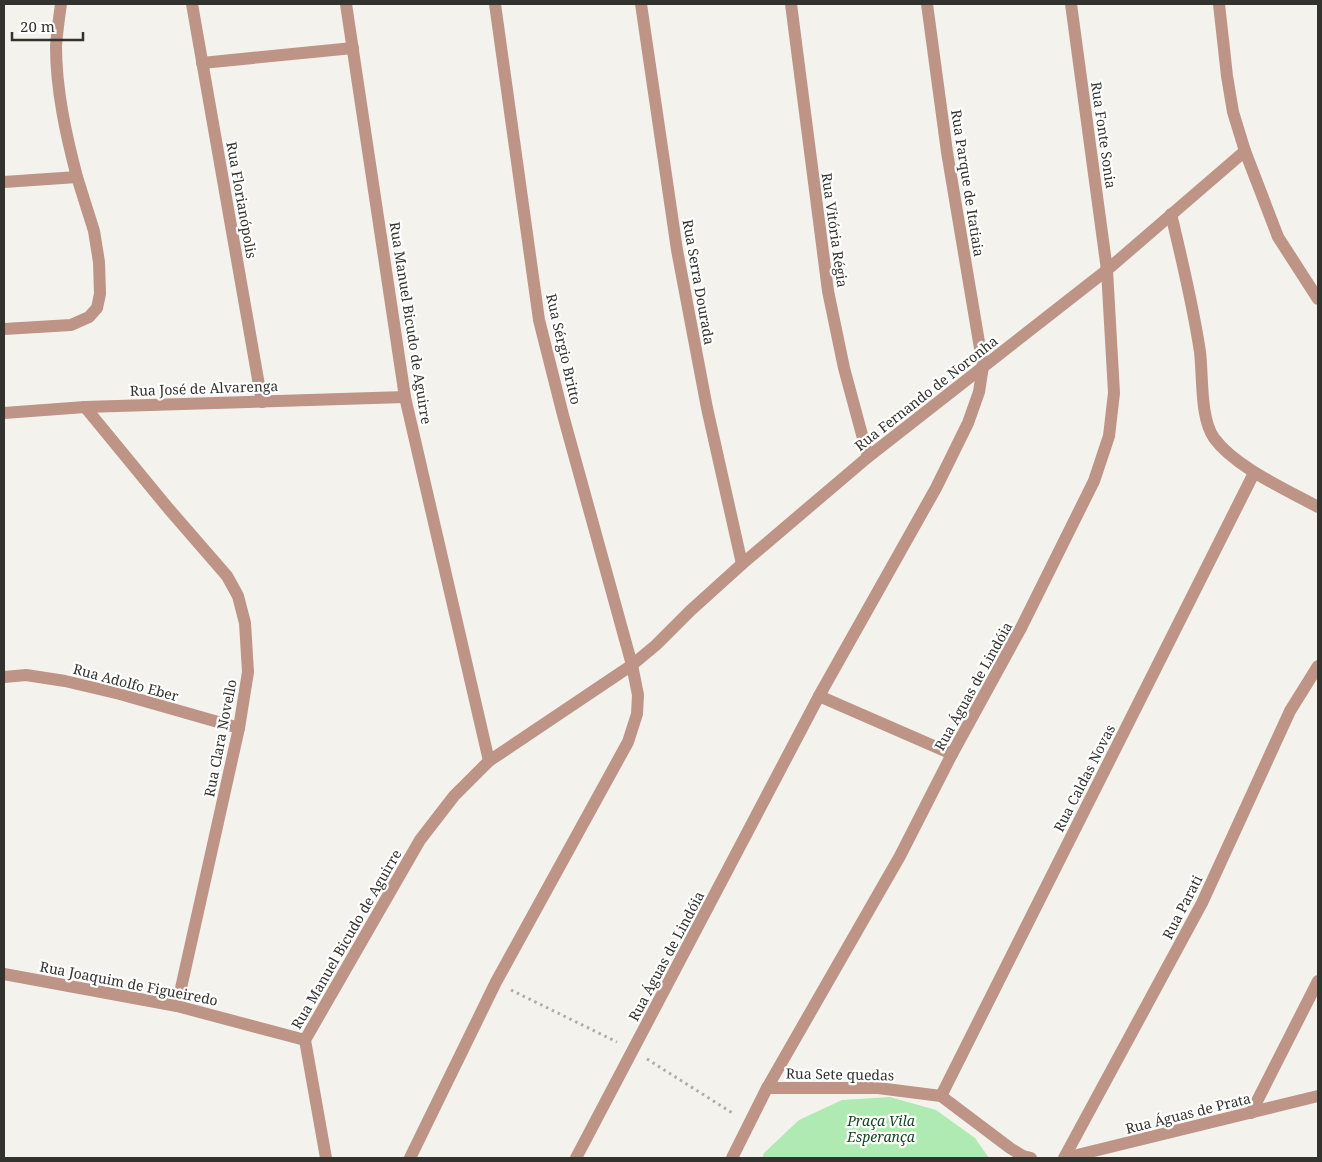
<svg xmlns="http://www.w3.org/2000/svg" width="1322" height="1162" viewBox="0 0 1322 1162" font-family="'Noto Serif',serif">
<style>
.green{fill:#b0eab3}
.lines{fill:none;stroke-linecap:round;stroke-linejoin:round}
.path{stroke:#aeada8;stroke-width:3;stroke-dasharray:2.5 4;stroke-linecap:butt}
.minor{stroke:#bd9485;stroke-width:12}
.labels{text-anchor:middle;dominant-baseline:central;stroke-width:4.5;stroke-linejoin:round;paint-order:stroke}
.street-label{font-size:14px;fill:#32322f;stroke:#fff}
.park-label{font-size:14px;font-style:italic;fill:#14481c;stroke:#fff}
</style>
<rect width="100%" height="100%" fill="#f4f2ec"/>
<path class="green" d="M890,1097L936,1110L975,1138L989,1158H762L764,1153L799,1120L842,1100Z"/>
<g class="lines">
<g class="path">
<path d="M511,990L617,1042"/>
<path d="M647,1059L734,1114"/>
</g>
<g class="minor">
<path d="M192,4L262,402"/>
<path d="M641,4L677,250L707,408L742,564"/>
<path d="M791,4L828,291L844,368L868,457"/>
<path d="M1219,4L1227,76L1233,112L1245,151L1278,237L1318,299"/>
<path d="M202,63L353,48"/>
<path d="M4,182L77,177C66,135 56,90 56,46C57,32 59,18 61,4"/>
<path d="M1171,214C1182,260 1193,305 1200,352C1203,377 1200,418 1214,438C1235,467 1287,490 1318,507"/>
<path d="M4,329L71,325L89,317L97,308L100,294L99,262L94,231L77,177"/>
<path d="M85,407L168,508L227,576L238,596L245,623L248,672L239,728L177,1006"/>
<path d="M4,413L85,407L405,397"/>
<path d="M4,677L26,675L65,681L120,694L239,728"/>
<path d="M819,696L952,754"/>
<path d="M489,761L632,665L656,645L690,611L742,564L868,457L1107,270L1245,151"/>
<path d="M4,974L177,1006L305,1040"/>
<path d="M767,1088L900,856L952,754L1021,628L1094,481L1109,436L1114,393L1107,270L1071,4"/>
<path d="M941,1096L1254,473"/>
<path d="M1251,1113L1318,981"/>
<path d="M326,1158L305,1040L420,840L454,796L489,761L405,397L346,4"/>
<path d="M410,1158L496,982L628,742L637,714L638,695L632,665L563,415L539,320L495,4"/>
<path d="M576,1158L819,696L936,488L968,423L979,392L983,366L947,152L927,4"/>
<path d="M732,1158L767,1088H878L941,1096L1010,1148L1023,1156L1031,1158"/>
<path d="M1064,1158L1202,903L1290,711L1318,666"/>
<path d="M1065,1158L1318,1096"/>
</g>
</g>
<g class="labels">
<g class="street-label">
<text transform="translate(1104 135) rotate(82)">Rua Fonte Sonia</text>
<text transform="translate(968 183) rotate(81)">Rua Parque de Itatiaia</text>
<text transform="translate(242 200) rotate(80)">Rua Florianópolis</text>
<text transform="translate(835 230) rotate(82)">Rua Vitória Régia</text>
<text transform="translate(699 282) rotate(80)">Rua Serra Dourada</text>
<text transform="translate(411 323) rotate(81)">Rua Manuel Bicudo de Aguirre</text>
<text transform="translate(564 349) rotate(77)">Rua Sérgio Britto</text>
<text transform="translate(204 388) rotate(-2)">Rua José de Alvarenga</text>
<text transform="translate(926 393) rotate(-38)">Rua Fernando de Noronha</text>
<text transform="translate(126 682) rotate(15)">Rua Adolfo Eber</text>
<text transform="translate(973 686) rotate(-61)">Rua Águas de Lindóia</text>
<text transform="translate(220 738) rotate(-79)">Rua Clara Novello</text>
<text transform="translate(1084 778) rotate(-63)">Rua Caldas Novas</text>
<text transform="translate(1182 907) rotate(-63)">Rua Parati</text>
<text transform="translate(346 939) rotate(-60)">Rua Manuel Bicudo de Aguirre</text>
<text transform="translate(666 956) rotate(-62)">Rua Águas de Lindóia</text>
<text transform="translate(129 983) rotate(11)">Rua Joaquim de Figueiredo</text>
<text transform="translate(840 1074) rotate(1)">Rua Sete quedas</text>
<text transform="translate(1188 1113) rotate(-14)">Rua Águas de Prata</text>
</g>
<g class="park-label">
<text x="881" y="1120">Praça Vila<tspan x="881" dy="16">Esperança</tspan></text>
</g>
</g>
<rect width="1322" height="1162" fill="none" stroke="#32322f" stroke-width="10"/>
<path d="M12 32v8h71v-8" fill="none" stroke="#32322f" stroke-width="2.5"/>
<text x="20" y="32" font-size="15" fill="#32322f" stroke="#ffffff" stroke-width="4" paint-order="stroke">20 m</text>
</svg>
